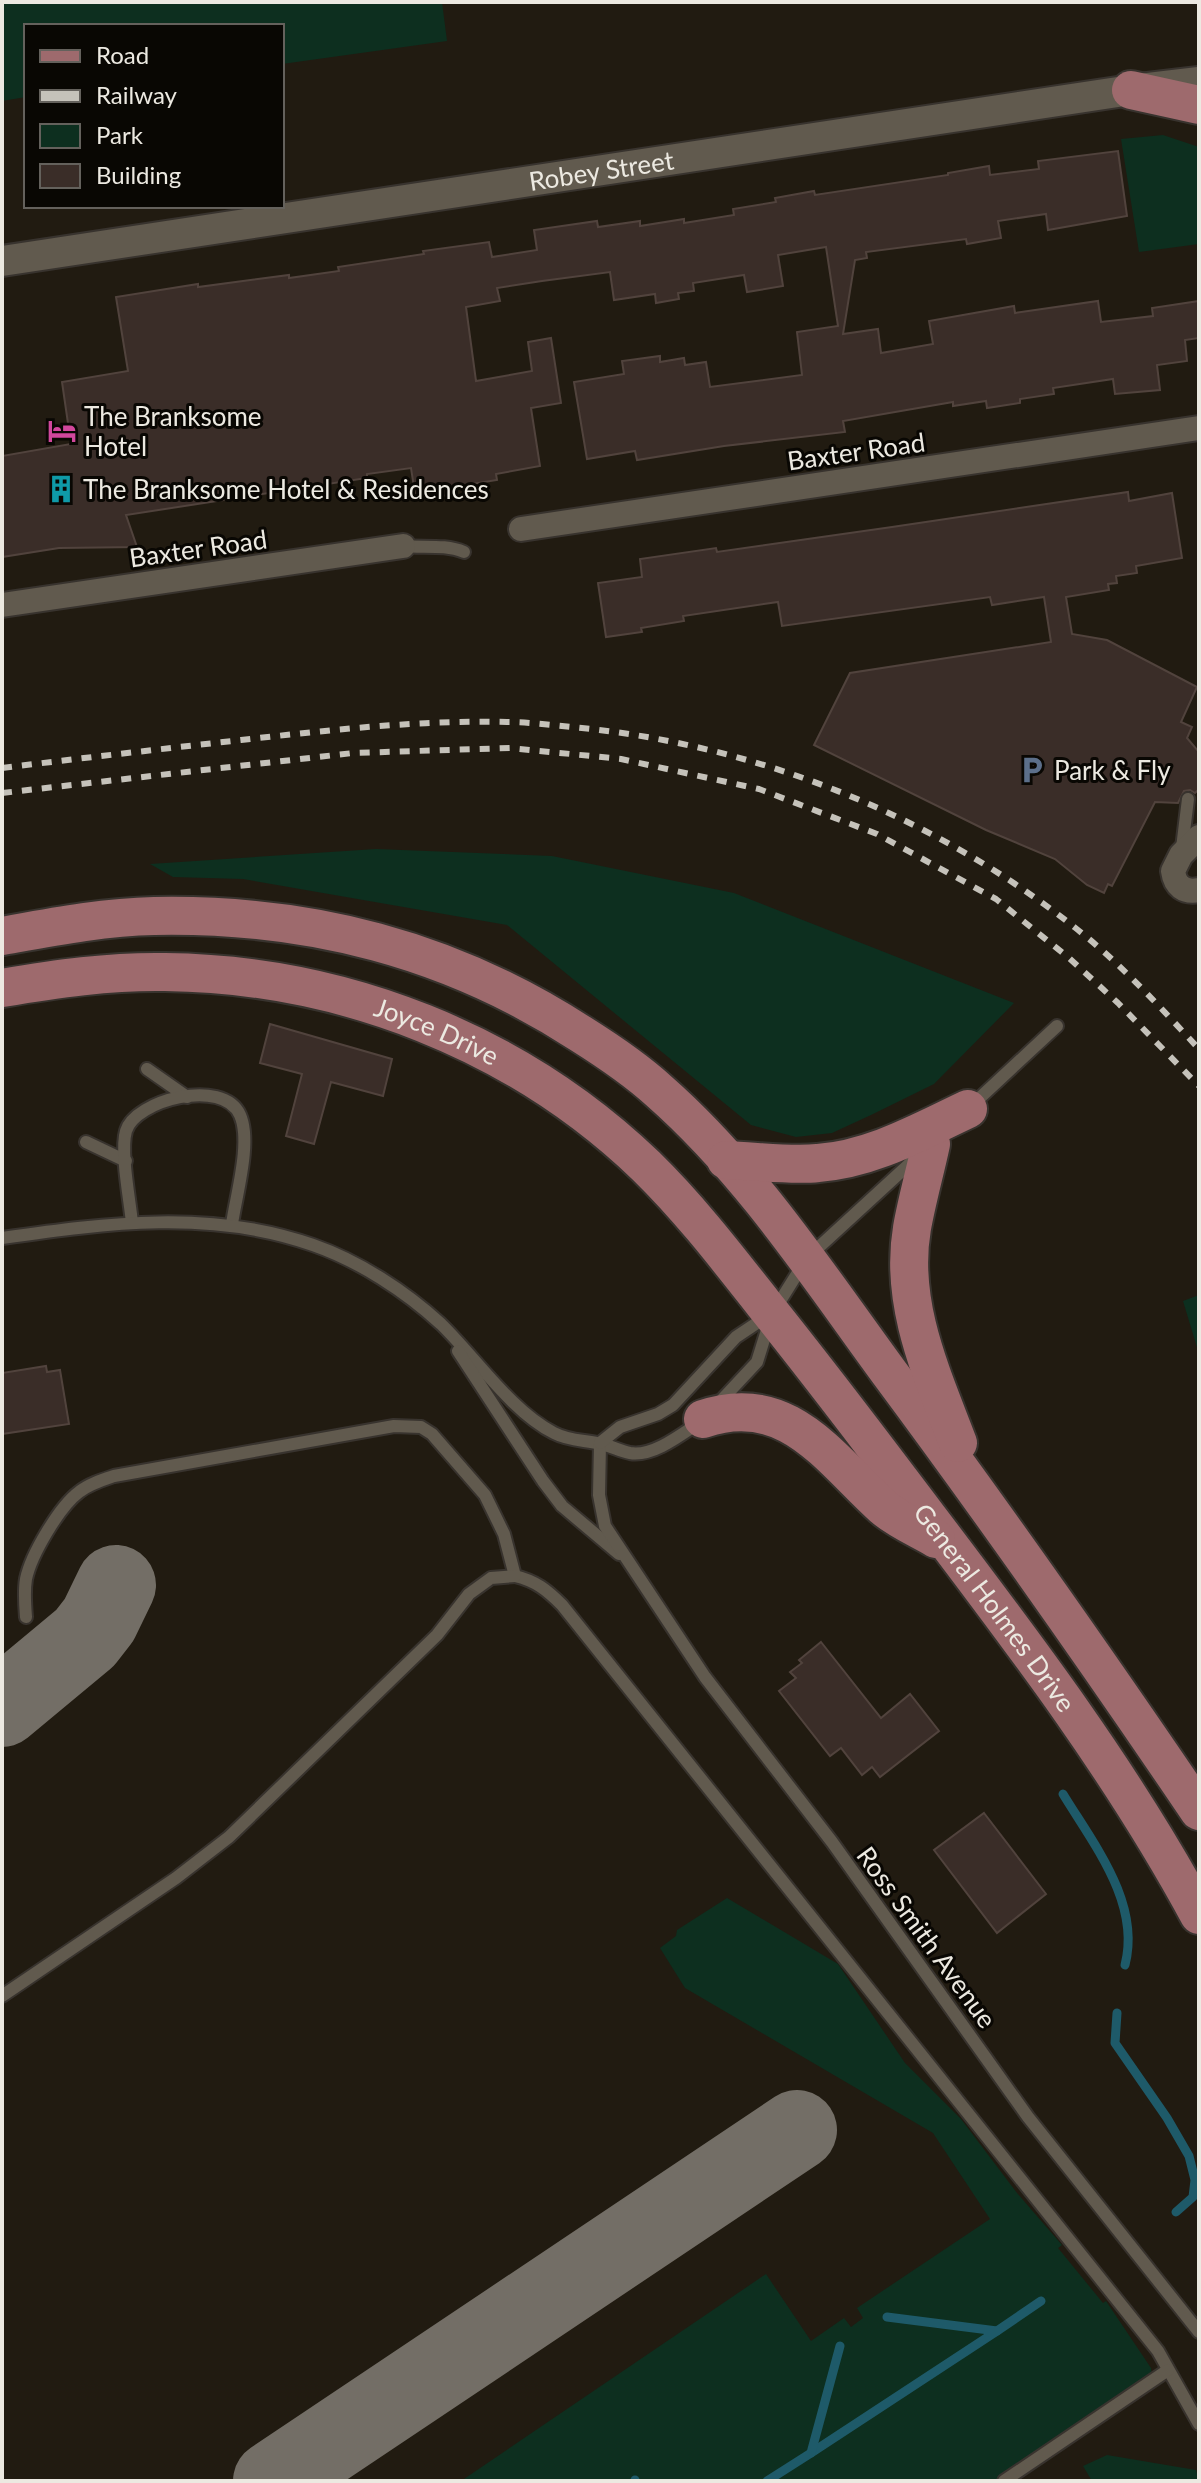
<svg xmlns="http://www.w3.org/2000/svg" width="1201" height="2483" viewBox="0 0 1201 2483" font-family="Lato,sans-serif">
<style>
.green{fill:#0d2f1f}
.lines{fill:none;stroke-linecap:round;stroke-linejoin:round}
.stream{stroke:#1e5a69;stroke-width:9}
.taxiway{stroke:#736e66;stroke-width:80}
.building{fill:#3a2d28;stroke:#51433d;stroke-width:2}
.service-casing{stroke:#38332e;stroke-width:16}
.minor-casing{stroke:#38332e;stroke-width:28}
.tertiary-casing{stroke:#38332e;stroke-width:34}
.primary-casing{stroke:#38332e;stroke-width:42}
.service{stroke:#615a4e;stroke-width:12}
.minor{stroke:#615a4e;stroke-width:24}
.tertiary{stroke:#615a4e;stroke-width:30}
.primary{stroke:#9e6a6d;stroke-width:38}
.rail{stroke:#c5c2ba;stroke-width:6;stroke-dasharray:10 10;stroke-linecap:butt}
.labels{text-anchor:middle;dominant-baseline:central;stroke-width:6;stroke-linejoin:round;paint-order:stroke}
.street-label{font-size:26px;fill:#ece9e1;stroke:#090703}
.poi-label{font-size:26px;fill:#ece9e1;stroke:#090703;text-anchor:start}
</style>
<rect width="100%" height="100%" fill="#211b11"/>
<g class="green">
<path d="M2,2H442L447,41L282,64V26H26V97L2,101Z"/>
<path d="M1163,135L1199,147V244L1139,252L1121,139Z"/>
<path d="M376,849L552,856L734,893L1014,1003L934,1084L871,1115L832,1133L796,1137L751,1125L507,925L243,879L173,877L150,864Z"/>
<path d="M1199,1295V1354L1183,1301Z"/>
<path d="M727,1898L838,1964L905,2063L961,2119L1017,2193L1062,2245L1058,2248L1103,2303L1106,2301L1151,2368L1152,2376C1100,2413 1045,2444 994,2481H461L766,2274L811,2341L844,2318L851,2327L863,2318L857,2308L990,2219L933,2133L685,1988L660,1948L676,1936L677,1930Z"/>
<path d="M1107,2455L1196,2470L1199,2481H1092L1083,2466Z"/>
</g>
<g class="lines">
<g class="stream">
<path d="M1063,1794C1094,1845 1141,1903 1125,1965"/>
<path d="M1117,2013L1115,2043L1167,2118L1189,2156L1195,2180L1193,2197L1176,2212"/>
<path d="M997,2331L1041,2301"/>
<path d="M811,2453L997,2331L887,2317"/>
<path d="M635,2480V2481"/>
<path d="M767,2481L811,2453L840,2346"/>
</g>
<g class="taxiway">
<path d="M2,1707L85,1638L99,1620L116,1585"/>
<path d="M273,2481L797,2130"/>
</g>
</g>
<g class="building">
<path d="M1118,151L1127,216L1048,230L1046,214L998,221L1001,238L967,244L966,239L866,252L867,258L855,260L843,334L878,329L881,353L933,344L929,321L1014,306L1015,313L1098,301L1101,322L1153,316L1152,308L1199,301V338L1185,340L1187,361L1157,365L1160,390L1115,394L1113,379L1053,388L1054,394L1020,399V403L987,408L986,401L953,406V402L843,421L845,432L724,446L637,460L635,451L587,459L574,382L624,374L622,361L660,356V362L684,358L685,365L706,362L710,387L802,375L797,332L838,326L826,247L778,255L783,286L747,292L744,275L693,283L694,291L678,293L679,299L656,303L655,294L614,300L610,272L542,281L497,288L500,301L466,307L476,381L532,371L528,342L551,338L561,403L531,408L540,466L496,474L497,480L447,488L448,495L416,500L411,468L367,474V478L126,515L137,547L59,548L2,557V456L71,444L62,382L128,371L116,297L198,284V287L289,275V278L339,271L338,267L424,254L423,251L489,242L492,257L537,250L534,230L597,221L598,227L640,221V226L684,219V223L734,215L733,209L776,202L775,198L814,191L815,195L948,175V173L989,166L990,175L1039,169L1038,161Z"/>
<path d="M1128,492L1129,501L1172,493L1182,558L1136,566L1137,573L1116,576L1117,583L1108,584L1109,590L1066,597L1072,634L1107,640L1197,687L1181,722L1192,727L1187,738L1199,752V789L1195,793L1190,790L1184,791L1178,803L1155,802L1112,886L1108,884L1104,893L1087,885L1055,859L986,830L814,745L850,673L1051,642L1044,597L992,605L990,597L782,626L778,602L683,616L684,621L641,628L642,632L606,637L598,583L642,577L640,559L716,548L717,552L892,527Z"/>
<path d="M270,1024L392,1059L383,1096L331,1082L314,1144L286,1136L302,1074L260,1063Z"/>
<path d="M46,1366L47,1372L60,1370L69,1424L2,1434V1373Z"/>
<path d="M821,1642L881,1718L910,1694L939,1731L880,1777L872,1767L862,1775L841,1748L830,1756L779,1691L796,1678L790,1672L802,1663L799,1660Z"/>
<path d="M984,1813L1046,1894L997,1933L934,1850Z"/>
</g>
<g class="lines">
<defs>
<g id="service">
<path d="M403,546C423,548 445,544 464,552"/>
<path d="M1182,848L1188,799"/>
<path d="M147,1069L187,1097"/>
<path d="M971,1106L1057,1026"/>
<path d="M86,1142L126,1161"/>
<path d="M132,1223C130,1201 120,1151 126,1131C135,1100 223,1077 240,1115C252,1142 236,1195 232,1224"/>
<path d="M2,1238C107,1223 211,1209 313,1245C359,1261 405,1291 441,1324C475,1357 512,1412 554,1433C569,1441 585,1440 601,1444C611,1446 620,1451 630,1453C653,1457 682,1434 700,1422"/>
<path d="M458,1351L543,1481L562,1506L619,1554"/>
<path d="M716,1406L757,1362L772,1314L807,1258L917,1157"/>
<path d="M600,1443L599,1495L605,1526L705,1677L832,1842L1028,2117L1199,2332"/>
<path d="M600,1443L620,1427L658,1414L673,1405L736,1337L769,1315"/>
<path d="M26,1617C25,1605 24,1591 26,1579C31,1555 59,1507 79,1492C89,1484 102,1480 114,1476L394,1426L421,1427L432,1434L485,1495L504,1534L515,1576C536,1581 547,1590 562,1605L1158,2351L1199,2424"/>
<path d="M2,1996L176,1878L229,1837L437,1635L469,1594L491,1578L515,1576"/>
<path d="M1004,2481L1168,2370"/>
</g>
<g id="minor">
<path d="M521,529L1199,428"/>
<path d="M2,605L403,546"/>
<path d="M1199,837L1181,855L1173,871C1175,886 1184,893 1199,890"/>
</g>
<g id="tertiary">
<path id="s1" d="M2,261L1131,90L1199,82"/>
</g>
<g id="primary">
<path d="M1131,90L1199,105"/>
<path d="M2,936C52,927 103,917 154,916C309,913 450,949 581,1034C608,1051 635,1069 659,1091C750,1171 817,1274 888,1371C995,1515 1098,1662 1199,1811"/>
<path id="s2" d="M2,988C55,979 110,971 165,972C343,974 517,1042 646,1166C689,1208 726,1256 763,1303C811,1363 857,1423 903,1484C1009,1624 1116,1761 1199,1915"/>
<path d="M931,1144C925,1172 917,1200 912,1228C899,1304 932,1374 958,1443"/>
<path d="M726,1160C756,1161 790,1166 818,1163C872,1159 919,1132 968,1109"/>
<path d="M703,1419C787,1390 829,1458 883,1507C898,1520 919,1529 936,1539"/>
</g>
</defs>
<use href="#service" class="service-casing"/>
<use href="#minor" class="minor-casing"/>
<use href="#tertiary" class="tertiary-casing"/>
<use href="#primary" class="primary-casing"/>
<use href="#service" class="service"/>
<use href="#minor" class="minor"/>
<use href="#tertiary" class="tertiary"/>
<use href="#primary" class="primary"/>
<g class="rail">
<path d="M2,768C82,758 162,749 241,740C330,730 418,720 507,722C529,722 551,725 572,727C755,744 934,815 1078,930C1122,965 1161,1008 1199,1049"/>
<path d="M2,793L353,753L510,748L621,759L759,789L877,834L996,899L1069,958L1118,1003L1199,1086"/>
</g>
</g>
<defs>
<symbol id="hotel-bare" viewBox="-9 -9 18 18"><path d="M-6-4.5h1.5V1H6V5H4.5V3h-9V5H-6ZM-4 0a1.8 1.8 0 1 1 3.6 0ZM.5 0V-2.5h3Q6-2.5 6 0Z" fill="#d1479c" stroke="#090703" stroke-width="2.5" paint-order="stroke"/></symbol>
<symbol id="building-bare" viewBox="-9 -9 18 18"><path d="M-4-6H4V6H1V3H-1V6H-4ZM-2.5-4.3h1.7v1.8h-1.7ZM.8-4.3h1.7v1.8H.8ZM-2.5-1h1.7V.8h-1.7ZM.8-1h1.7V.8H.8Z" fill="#0f9aa8" stroke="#090703" stroke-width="2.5" paint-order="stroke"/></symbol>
<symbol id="parking-bare" viewBox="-9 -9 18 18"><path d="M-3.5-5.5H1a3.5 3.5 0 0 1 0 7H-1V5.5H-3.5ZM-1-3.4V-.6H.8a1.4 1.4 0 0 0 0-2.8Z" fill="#5c6f8a" stroke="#090703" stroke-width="2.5" paint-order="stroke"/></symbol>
</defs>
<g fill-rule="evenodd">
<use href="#hotel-bare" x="42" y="411" width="40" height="40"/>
<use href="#building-bare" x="41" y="469" width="40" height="40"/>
<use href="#parking-bare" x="1012" y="750" width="40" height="40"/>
</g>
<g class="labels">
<g class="street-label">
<text stroke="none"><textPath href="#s1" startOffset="606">Robey Street</textPath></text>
<text transform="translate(856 451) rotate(-8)">Baxter Road</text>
<text transform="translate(198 548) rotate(-8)">Baxter Road</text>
<text stroke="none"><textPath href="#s2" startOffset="444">Joyce Drive</textPath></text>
<text stroke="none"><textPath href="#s2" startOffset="1258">General Holmes Drive</textPath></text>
<text transform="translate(927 1937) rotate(54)">Ross Smith Avenue</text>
</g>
<g class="poi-label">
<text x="84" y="416">The Branksome<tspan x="84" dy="30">Hotel</tspan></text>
<text x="83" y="489">The Branksome Hotel &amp; Residences</text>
<text x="1054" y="770">Park &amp; Fly</text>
</g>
</g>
<rect width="1201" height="2483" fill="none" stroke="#ece9e1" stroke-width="8"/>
<rect x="24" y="24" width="260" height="184" fill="#090703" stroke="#64615c" stroke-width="2"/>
<rect x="40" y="50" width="40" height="12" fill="#9e6a6d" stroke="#64615c" stroke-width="2"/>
<text x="96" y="64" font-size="24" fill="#ece9e1">Road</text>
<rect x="40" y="90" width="40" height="12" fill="#c5c2ba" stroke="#64615c" stroke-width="2"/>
<text x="96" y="104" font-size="24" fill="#ece9e1">Railway</text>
<rect x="40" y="124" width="40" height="24" fill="#0d2f1f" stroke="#64615c" stroke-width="2"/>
<text x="96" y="144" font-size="24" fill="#ece9e1">Park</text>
<rect x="40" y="164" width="40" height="24" fill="#3a2d28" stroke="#64615c" stroke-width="2"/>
<text x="96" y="184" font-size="24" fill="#ece9e1">Building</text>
</svg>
